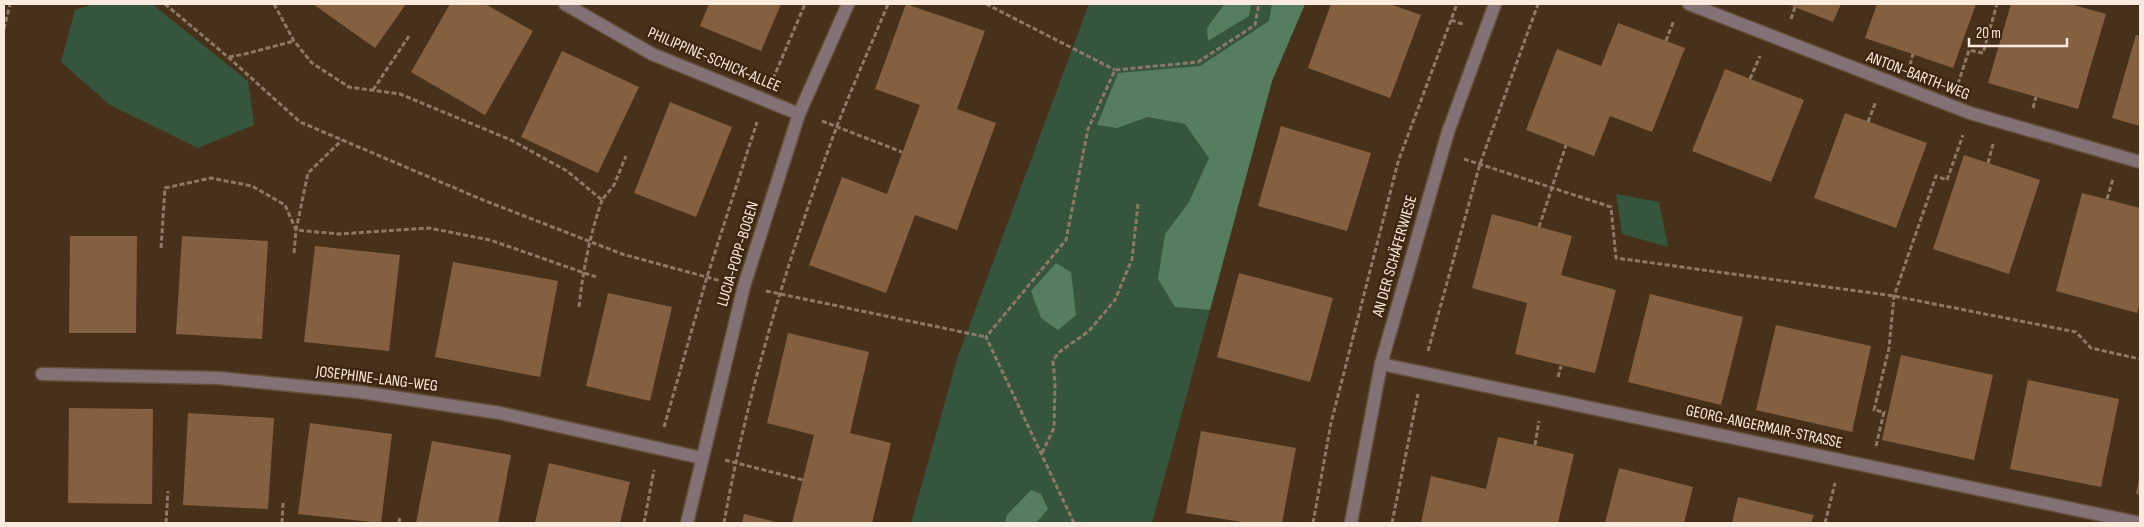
<svg xmlns="http://www.w3.org/2000/svg" width="2144" height="527" viewBox="0 0 2144 527" font-family="'Sofia Sans Condensed',sans-serif">
<style>
.green{fill:#35553c}
.forest{fill:#567d5e}
.building{fill:#846040}
.lines{fill:none;stroke-linecap:round;stroke-linejoin:round}
.minor-casing{stroke:#644f3a;stroke-width:15}
.path{stroke:#8d7967;stroke-width:3;stroke-dasharray:5 2.5;stroke-linecap:butt}
.minor{stroke:#837275;stroke-width:12}
.labels{text-anchor:middle;dominant-baseline:central;stroke-width:5;stroke-linejoin:round;paint-order:stroke}
.street-label{font-size:16px;fill:#faebde;stroke:#3e2711}
</style>
<rect width="100%" height="100%" fill="#48311b"/>
<g class="green">
<path d="M94,4H152L248,81L254,125L198,148L110,105L61,62L75,10Z"/>
<path d="M1089,4H1305L1272,81L1152,523H911L957,359Z"/>
<path d="M1616,194L1659,202L1668,247L1622,234Z"/>
</g>
<g class="forest">
<path d="M1230,4H1251L1249,16L1208,41L1207,28L1223,6Z"/>
<path d="M1272,4H1305L1272,81L1210,310L1175,307L1158,279L1165,234L1189,202L1209,158L1185,124L1148,117L1117,128L1097,125L1118,73L1200,66L1269,21Z"/>
<path d="M1056,263L1071,272L1076,315L1058,330L1041,318L1031,291Z"/>
<path d="M1031,490L1041,494L1048,509L1036,523H1005L1007,515Z"/>
</g>
<g class="building">
<path d="M313,4H406L375,48Z"/>
<path d="M450,4H485L533,31L485,115L411,72Z"/>
<path d="M709,4H781L761,51L700,26Z"/>
<path d="M906,4L985,31L957,109L996,123L957,230L915,215L886,293L809,265L842,177L887,194L920,105L875,89Z"/>
<path d="M1331,4H1390L1421,15L1390,98L1308,68Z"/>
<path d="M1787,4H1841L1833,22Z"/>
<path d="M1877,4H1976L1953,68L1865,38Z"/>
<path d="M2011,4H2070L2106,14L2078,109L1988,83Z"/>
<path d="M1618,23L1685,48L1652,132L1610,116L1594,156L1526,130L1557,49L1601,66Z"/>
<path d="M2136,35L2140,36V126L2112,118Z"/>
<path d="M562,51L639,87L598,173L521,137Z"/>
<path d="M1725,69L1804,100L1771,182L1692,151Z"/>
<path d="M670,102L732,127L696,217L634,193Z"/>
<path d="M1845,113L1927,143L1896,228L1814,198Z"/>
<path d="M1281,126L1371,153L1347,231L1258,206Z"/>
<path d="M1964,155L2040,180L2009,274L1933,249Z"/>
<path d="M2082,193L2140,208V303L2137,313L2056,291Z"/>
<path d="M1492,214L1572,236L1561,275L1616,290L1595,373L1515,354L1527,303L1472,288Z"/>
<path d="M70,236H137L136,333H69Z"/>
<path d="M182,236L268,241L262,339L176,334Z"/>
<path d="M315,246L400,255L389,351L304,342Z"/>
<path d="M453,262L558,281L540,377L435,357Z"/>
<path d="M1239,273L1333,298L1310,382L1217,357Z"/>
<path d="M608,293L672,307L650,401L586,386Z"/>
<path d="M1650,294L1743,317L1721,405L1628,382Z"/>
<path d="M1776,325L1871,346L1852,432L1756,410Z"/>
<path d="M788,333L869,352L850,433L891,443L872,523H792L814,435L767,423Z"/>
<path d="M1901,355L1993,375L1974,460L1882,440Z"/>
<path d="M2028,380L2119,399L2101,487L2010,469Z"/>
<path d="M69,408L153,409L152,504L68,503Z"/>
<path d="M188,413L274,418L268,509L183,505Z"/>
<path d="M310,423L392,434L381,523L298,514Z"/>
<path d="M1201,431L1296,448L1282,523H1248L1186,513Z"/>
<path d="M1498,437L1574,454L1558,523H1421L1431,476L1486,489Z"/>
<path d="M432,441L511,455L498,523H416Z"/>
<path d="M549,463L630,482L620,523H535Z"/>
<path d="M1619,468L1693,487L1684,523H1605Z"/>
<path d="M2139,478H2140V495L2136,494Z"/>
<path d="M1738,497L1814,515L1811,523H1732Z"/>
<path d="M744,514L780,523H742Z"/>
</g>
<g class="lines">
<defs>
<g id="minor">
<path d="M565,4L652,54L799,114"/>
<path d="M1689,4L1970,113L2140,162"/>
<path d="M1381,364L2140,523"/>
<path d="M42,374L219,378L360,392L500,413L702,458"/>
<path d="M687,523L744,286L799,114L848,4"/>
<path d="M1351,523L1381,364L1448,132L1495,4"/>
</g>
</defs>
<use href="#minor" class="minor-casing"/>
<g class="path">
<path d="M165,4L228,57L300,122L483,200L622,254L721,281"/>
<path d="M274,4L294,41L312,63L349,87L400,94L511,140L567,171L602,200L614,185L626,156"/>
<path d="M986,4L1115,70"/>
<path d="M1791,19L1795,7"/>
<path d="M1451,20L1465,25"/>
<path d="M4,29L10,4"/>
<path d="M1666,41L1674,20"/>
<path d="M229,57L245,54L294,41"/>
<path d="M1910,65L1913,54"/>
<path d="M773,79L805,4"/>
<path d="M1750,79L1760,56"/>
<path d="M1958,84L1969,50L1983,53L1997,4"/>
<path d="M373,90L409,36"/>
<path d="M2033,108L2036,97"/>
<path d="M822,121L902,152"/>
<path d="M1868,122L1876,101"/>
<path d="M1464,159L1611,207L1616,258L1894,296L2076,332L2091,348L2140,359"/>
<path d="M1988,163L1993,144"/>
<path d="M2107,199L2113,179"/>
<path d="M1539,227L1566,145"/>
<path d="M161,248L165,188L211,178L252,186L285,205L296,230L339,234L429,228L490,240L596,277"/>
<path d="M294,253L296,230L308,173L342,140"/>
<path d="M766,291L986,337"/>
<path d="M579,307C583,269 590,235 602,200"/>
<path d="M1428,351L1480,164L1538,4"/>
<path d="M1558,377L1561,366"/>
<path d="M664,427L707,277L757,122"/>
<path d="M1535,445L1539,421"/>
<path d="M1876,446L1884,412L1874,410L1889,348L1894,296L1936,176L1947,180L1963,135"/>
<path d="M1042,453L1054,428L1055,383L1053,361L1058,353L1089,331L1115,300L1132,259L1138,204"/>
<path d="M725,460L803,480"/>
<path d="M166,523L168,491"/>
<path d="M282,523L283,503"/>
<path d="M399,523L400,516"/>
<path d="M644,523L654,470"/>
<path d="M724,523C748,388 789,255 837,126C853,85 871,45 888,4"/>
<path d="M1074,523L986,337L1066,240L1088,129L1115,70L1198,62L1255,25L1259,4"/>
<path d="M1313,523L1331,423L1398,162L1457,4"/>
<path d="M1392,523L1418,394"/>
<path d="M1825,523L1835,483"/>
</g>
<use href="#minor" class="minor"/>
</g>
<g class="labels">
<g class="street-label">
<text transform="translate(714 60) rotate(23)">PHILIPPINE-SCHICK-ALLEE</text>
<text transform="translate(1918 76) rotate(21)">ANTON-BARTH-WEG</text>
<text transform="translate(738 254) rotate(-73)">LUCIA-POPP-BOGEN</text>
<text transform="translate(1395 256) rotate(-74)">AN DER SCHÄFERWIESE</text>
<text transform="translate(377 379) rotate(7)">JOSEPHINE-LANG-WEG</text>
<text transform="translate(1764 427) rotate(12)">GEORG-ANGERMAIR-STRASSE</text>
</g>
</g>
<rect width="2144" height="527" fill="none" stroke="#faebde" stroke-width="10"/>
<path d="M1969 38v8h98v-8" fill="none" stroke="#faebde" stroke-width="2.5"/>
<text x="1976" y="38" font-size="15" fill="#faebde" stroke="#3e2711" stroke-width="4" paint-order="stroke">20 m</text>
</svg>
